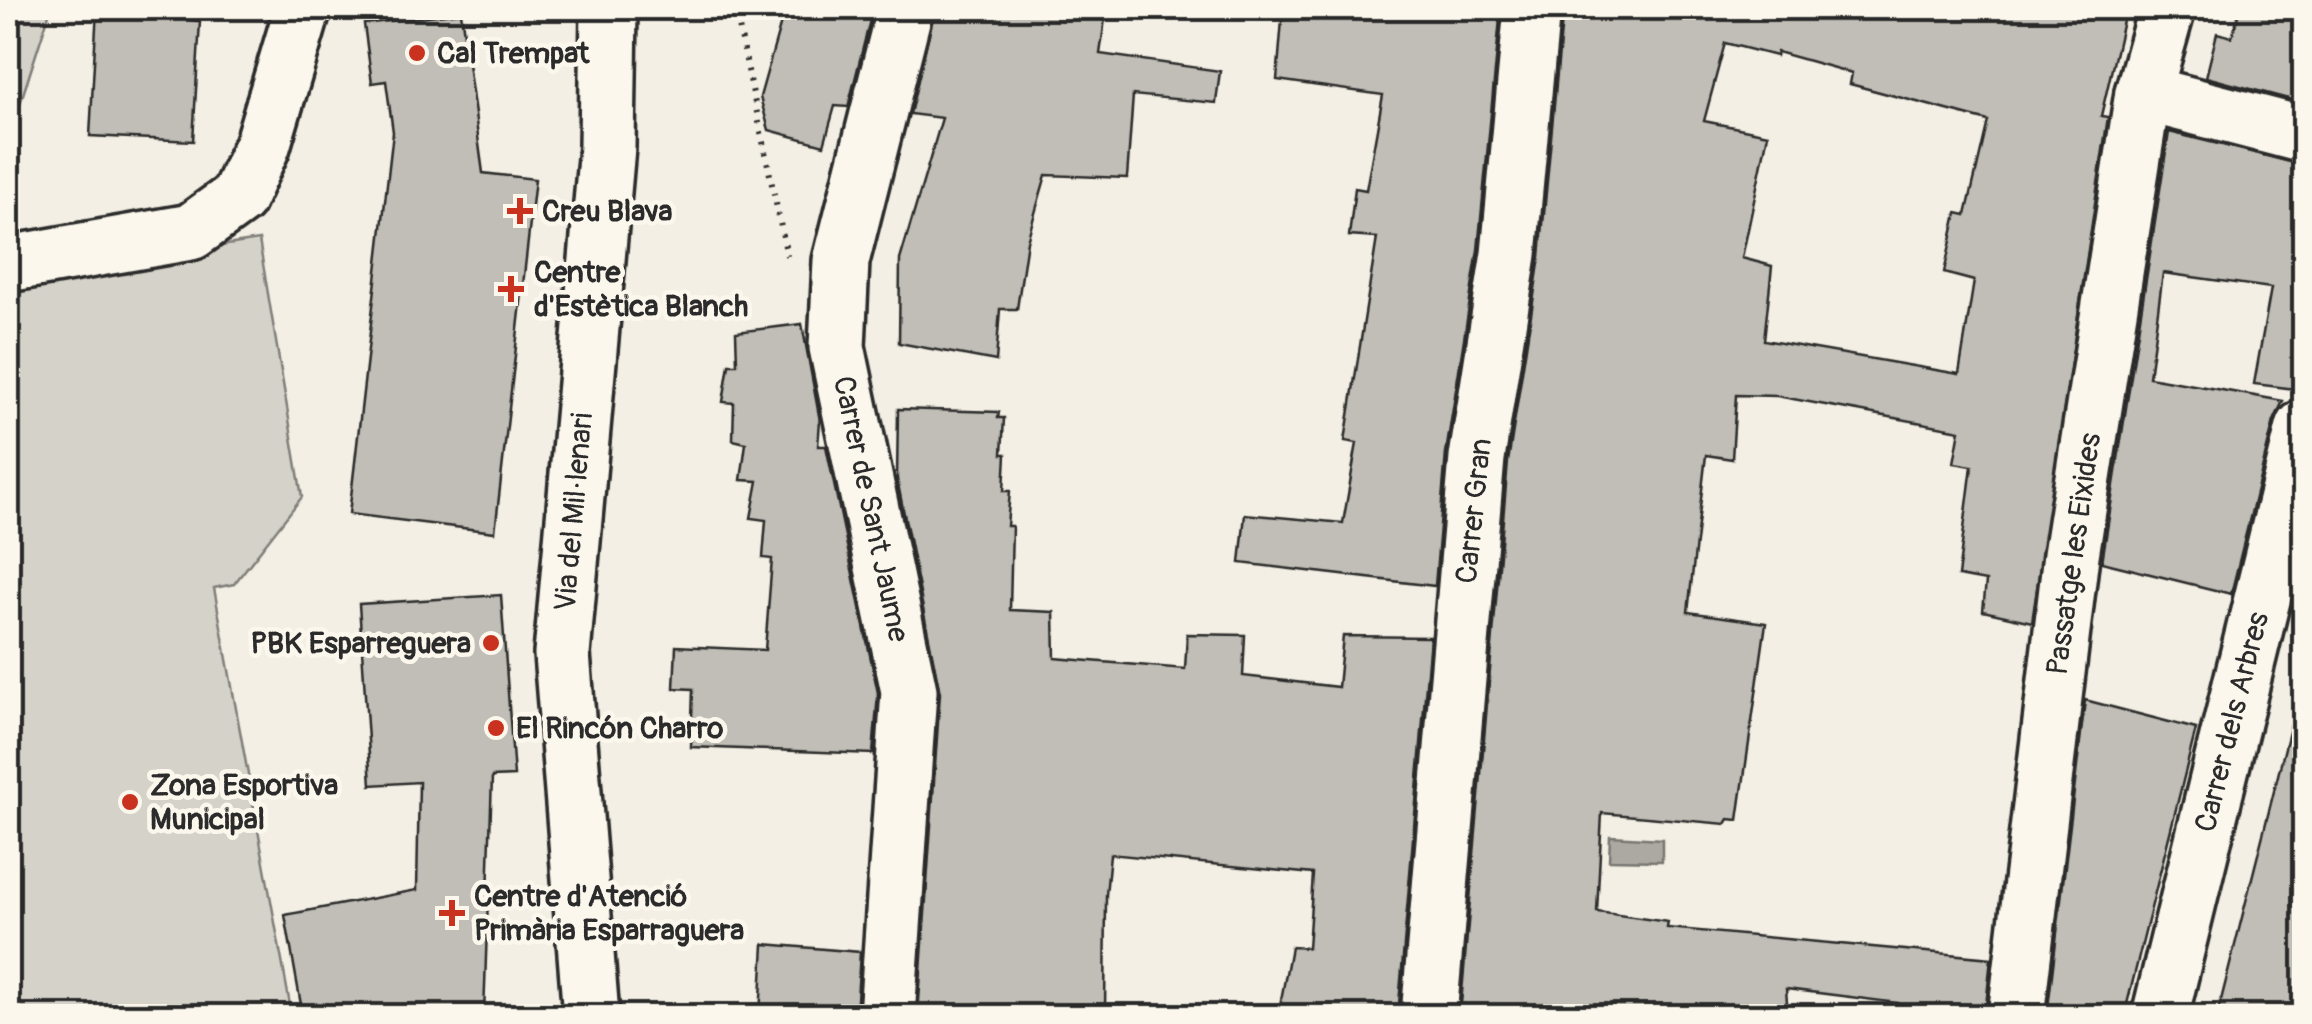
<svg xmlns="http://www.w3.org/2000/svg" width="2312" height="1024" viewBox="0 0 2312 1024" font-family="Pangolin,sans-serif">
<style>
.green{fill:#d5d2c9;stroke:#807e7a;stroke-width:2.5}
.water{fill:#aca9a2;stroke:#787772;stroke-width:2.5}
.building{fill:#c0beb6;stroke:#2b2b2b;stroke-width:2.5;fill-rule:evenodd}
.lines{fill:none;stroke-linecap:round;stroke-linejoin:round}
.street-casing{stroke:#2b2b2b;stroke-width:62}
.path{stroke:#2b2b2b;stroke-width:6;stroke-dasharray:2.5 8;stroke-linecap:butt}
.street{stroke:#fbf7ec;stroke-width:55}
.poi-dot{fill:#c8321e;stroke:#fbf7ec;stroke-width:4}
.labels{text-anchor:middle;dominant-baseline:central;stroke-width:9;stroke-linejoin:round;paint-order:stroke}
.poi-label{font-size:30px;font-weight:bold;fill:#2b2b2b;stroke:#fbf7ec;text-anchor:start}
.street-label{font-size:30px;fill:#2b2b2b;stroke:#fbf7ec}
</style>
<rect width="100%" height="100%" fill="#f3efe4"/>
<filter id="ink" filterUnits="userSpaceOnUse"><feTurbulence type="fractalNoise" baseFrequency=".01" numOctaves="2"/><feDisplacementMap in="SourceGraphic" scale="20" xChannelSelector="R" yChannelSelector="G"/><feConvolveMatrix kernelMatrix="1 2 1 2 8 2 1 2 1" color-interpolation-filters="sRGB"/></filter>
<g filter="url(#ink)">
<g class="green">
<path d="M8,8H51L8,141Z"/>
<path d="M259,240L302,497L234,584L214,588L292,1016H8V279Z"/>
</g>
<path class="water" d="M1610,836L1662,839V861L1609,860Z"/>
<g class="building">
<path d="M97,8H191L190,20L200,21L193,141L90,136Z"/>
<path d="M785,8H873L848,107L835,106L824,145L769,130L760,97Z"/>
<path d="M935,8H1008L1105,19L1100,54L1220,71L1216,103L1133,95L1127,178L1046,175L1027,241L1017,309H1000L996,361L899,343L900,260L942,118L910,114Z"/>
<path d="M1283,8H1501L1478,250L1446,453L1435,586L1240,563L1245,514L1343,523L1357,443L1345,441L1377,238L1349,236L1355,188L1366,190L1383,95L1277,80Z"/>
<path d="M1563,8H2126L2101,116L2108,117L2032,622L1983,611L1986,581L1958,576L1972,466L1954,463L1960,430L1777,396L1736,395L1732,459L1706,455L1688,612L1766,623L1738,820L1729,819L1726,824L1602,813L1597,912L1668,922L1667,928L1991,958L1985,1016H1896L1898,1003L1786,989L1788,1016H1460L1508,462L1540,257ZM1725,43L1776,56L1777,52L1852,73L1850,84L1988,121L1966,215L1957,213L1944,273L1974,281L1959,374L1764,340L1772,266L1742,258L1768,134L1704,121Z"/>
<path d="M2240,8H2304V103L2206,77L2217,33L2232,37Z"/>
<path d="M461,12L483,173L535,179L495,532L349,514L393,132L386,81L372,83L364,24Z"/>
<path d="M2169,132L2304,165V351L2296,389L2254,384L2271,288L2163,273L2149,377L2283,401L2274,421L2231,594L2102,562Z"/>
<path d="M802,324L820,421L818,446H826L878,693L873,754L691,747L693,689L674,688L676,646L765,650L772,559L763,558L766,520L751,518L758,481L741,480L746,443L733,440L734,403L723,402L729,364H737L736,332Z"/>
<path d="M898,409L999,412L998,418H1004L1002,454H1006L1004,491H1010L1007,526H1012L1010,610L1054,612L1055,658L1185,669L1187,634L1245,635L1243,676L1338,687L1343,636L1430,637L1398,1016H1278L1291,947L1308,948L1313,874L1110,854L1106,895L1105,1016H918L940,693L897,479Z"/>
<path d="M501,595L514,776L492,777L484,1016H303L285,915L417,890L419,782L371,785L359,604Z"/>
<path d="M2085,700L2196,729L2124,1016H2047Z"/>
<path d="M2291,724L2304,726V1016H2217Z"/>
<path d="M764,944L860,952L856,1016H760Z"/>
</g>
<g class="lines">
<defs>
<g id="street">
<path d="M2143,93L2304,135"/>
<path d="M8,264L191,232L238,198L262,146L303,8"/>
<path d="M591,1016L562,654L607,147L609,8"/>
<path d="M887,1016L909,691L837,347L841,261L905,8"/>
<path d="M1429,1016L1477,458L1509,254L1532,8"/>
<path d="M2016,1016L2071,555L2143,93L2167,8"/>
<path d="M2160,1016L2304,428"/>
</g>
</defs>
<use href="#street" class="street-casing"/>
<path class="path" d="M735,8L787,256"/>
<use href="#street" class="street"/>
</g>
</g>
<g class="poi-dot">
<circle cx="417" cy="53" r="10"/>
<path d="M515 196h10v10h10v10h-10v10h-10v-10h-10v-10h10z"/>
<path d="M506 274h10v10h10v10h-10v10h-10v-10h-10v-10h10z"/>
<circle cx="491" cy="643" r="10"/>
<circle cx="496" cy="728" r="10"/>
<circle cx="130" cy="802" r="10"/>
<path d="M447 898h10v10h10v10h-10v10h-10v-10h-10v-10h10z"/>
</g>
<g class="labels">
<g class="poi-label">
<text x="437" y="53">Cal Trempat</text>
<text x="542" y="211">Creu Blava</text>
<text x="534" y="272">Centre<tspan x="534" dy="34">d'Estètica Blanch</tspan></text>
<text x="471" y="643" text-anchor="end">PBK Esparreguera</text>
<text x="516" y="728">El Rincón Charro</text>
<text x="150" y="785">Zona Esportiva<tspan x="150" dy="34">Municipal</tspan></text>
<text x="474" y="896">Centre d'Atenció<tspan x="474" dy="34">Primària Esparraguera</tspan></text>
</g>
<g class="street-label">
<text transform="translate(871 509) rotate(78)">Carrer de Sant Jaume</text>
<text transform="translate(1474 511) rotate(-84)">Carrer Gran</text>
<text transform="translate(574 512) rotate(-85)">Via del Mil·lenari</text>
<text transform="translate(2074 554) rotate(-82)">Passatge les Eixides</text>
<text transform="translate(2232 722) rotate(-76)">Carrer dels Arbres</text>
</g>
</g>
<rect width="2312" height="1024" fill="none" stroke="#fbf7ec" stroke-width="40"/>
<rect x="20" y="20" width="2272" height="984" fill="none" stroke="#2b2b2b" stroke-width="4" filter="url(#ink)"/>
</svg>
